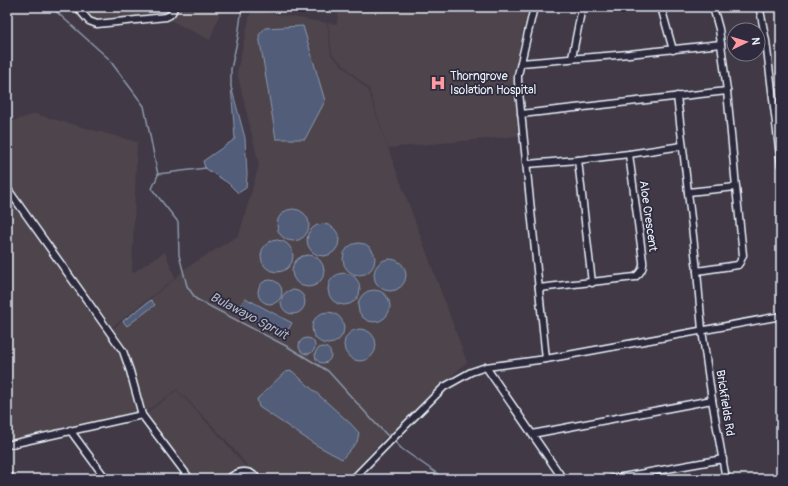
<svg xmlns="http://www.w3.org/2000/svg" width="788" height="486" viewBox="0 0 788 486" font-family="Pangolin,sans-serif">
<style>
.built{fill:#4e444c}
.water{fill:#515d79;stroke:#8d98ac}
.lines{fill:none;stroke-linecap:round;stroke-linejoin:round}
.stream{stroke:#8d98ac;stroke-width:1.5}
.minor-casing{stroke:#e8f1f8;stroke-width:9}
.tertiary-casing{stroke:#e8f1f8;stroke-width:10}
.minor{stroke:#2f2a3d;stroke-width:6}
.tertiary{stroke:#2f2a3d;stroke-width:7}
.labels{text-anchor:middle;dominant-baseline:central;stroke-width:3.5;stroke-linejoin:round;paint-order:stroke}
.poi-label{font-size:12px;fill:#e8f1f8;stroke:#2f2a3d;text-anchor:start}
.street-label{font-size:12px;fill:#e8f1f8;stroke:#2f2a3d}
.water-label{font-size:13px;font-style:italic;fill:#acb6c5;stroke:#2f2a3d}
</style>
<rect width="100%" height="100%" fill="#413946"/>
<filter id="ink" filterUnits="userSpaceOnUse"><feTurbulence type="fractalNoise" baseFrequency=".025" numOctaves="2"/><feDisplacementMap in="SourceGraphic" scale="8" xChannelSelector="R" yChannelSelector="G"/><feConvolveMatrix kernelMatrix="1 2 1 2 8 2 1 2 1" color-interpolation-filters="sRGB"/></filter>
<g filter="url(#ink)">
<g class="built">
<path d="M70,7H222L210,40L170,20L93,29L81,21Z"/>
<path d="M339,7H528L513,76L518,136L388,148L369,89L332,54L328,23L337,24Z"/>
<path d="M251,10L327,23L331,55L368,90L388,148L467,362L391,433L385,437L347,479H261L251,470L226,440L177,389L144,413L130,363L111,330L176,278L186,268L239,235L259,165L237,72Z"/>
<path d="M35,114L137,142L132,273L165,252L175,278L106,332L124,358L141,414L7,444V123Z"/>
<path d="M177,390L224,441L256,479H190L144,415Z"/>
</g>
<g class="water">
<path d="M303,26L325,101L305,139H276L259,35L265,28Z"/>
<path d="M231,86L245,138L247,174L246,188L238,193L228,183L205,168L203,161L235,139Z"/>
<circle cx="293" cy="225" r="16"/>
<circle cx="323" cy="240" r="16"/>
<circle cx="277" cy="256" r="16"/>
<circle cx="359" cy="259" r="16"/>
<circle cx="308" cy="271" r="16"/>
<circle cx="390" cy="275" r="16"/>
<circle cx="344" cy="289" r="16"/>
<circle cx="270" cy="292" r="12"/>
<circle cx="374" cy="306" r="16"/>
<circle cx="293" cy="302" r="12"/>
<path d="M245,298L292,323L285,335L238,311Z"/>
<path d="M151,300L155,305L127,326L123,321Z"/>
<circle cx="328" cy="328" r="16"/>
<circle cx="360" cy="345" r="16"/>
<circle cx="307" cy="346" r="8"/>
<circle cx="323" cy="355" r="8"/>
<path d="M292,371L351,424L359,433L357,442L342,459L316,445L259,407L257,399L285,372Z"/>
</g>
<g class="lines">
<g class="stream">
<path d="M51,7L108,58L144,106L158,175L152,189L178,222L179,255L187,286L196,299L288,347L328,371L375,423L390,438"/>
<path d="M231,86V69L238,37L242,7"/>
<path d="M158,174L206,168"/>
<path d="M393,440L402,449L445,479"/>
</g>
<defs>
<g id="minor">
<path d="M77,7L89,21L97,24L166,17C171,15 173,13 174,7"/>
<path d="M534,7L518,75V82L546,359"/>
<path d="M661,7L673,50"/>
<path d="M759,7L761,15L766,41L781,165"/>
<path d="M572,58L582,7"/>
<path d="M521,63L629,54L721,44"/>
<path d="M677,96L697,271L702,330L712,400L726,479"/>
<path d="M521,114L727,91"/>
<path d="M578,160L592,283"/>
<path d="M527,164L578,160L629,154L682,146"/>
<path d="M7,188L123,351L130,371L142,415L190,479"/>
<path d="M688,192L736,187"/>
<path d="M697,271L738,265L740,262L743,255L736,187L727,91L721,44L719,29L713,7"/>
<path d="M539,288L635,277C641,273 644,268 643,261L629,154"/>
<path d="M486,367L563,479"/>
<path d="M70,430L106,479"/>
<path d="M532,434L712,400"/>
<path d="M7,445L142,415"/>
<path d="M228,479C238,471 248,468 258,479"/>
<path d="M353,479L395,436L444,387L471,372L486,367L546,359L781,316"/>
<path d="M611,479L723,459"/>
</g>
<path id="tertiary" d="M7,475L10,479"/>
</defs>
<use href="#minor" class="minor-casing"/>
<use href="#tertiary" class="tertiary-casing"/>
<use href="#minor" class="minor"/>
<use href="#tertiary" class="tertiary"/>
</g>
</g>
<defs>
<symbol id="hospital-bare" viewBox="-9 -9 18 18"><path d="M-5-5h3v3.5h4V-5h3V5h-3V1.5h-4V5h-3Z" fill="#ff9aa2" stroke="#2f2a3d" stroke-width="2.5" paint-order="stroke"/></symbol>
</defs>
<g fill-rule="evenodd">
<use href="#hospital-bare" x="427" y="72" width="22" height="22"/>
</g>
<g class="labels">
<g class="poi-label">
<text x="450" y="76">Thorngrove<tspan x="450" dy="14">Isolation Hospital</tspan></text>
</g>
<g class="street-label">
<text transform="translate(648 216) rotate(82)">Aloe Crescent</text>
<text transform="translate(725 403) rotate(81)">Brickfields Rd</text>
</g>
<g class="water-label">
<text transform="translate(249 316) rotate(28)">Bulawayo Spruit</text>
</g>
</g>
<rect width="788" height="486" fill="none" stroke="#2f2a3d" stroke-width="24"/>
<rect x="12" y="12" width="764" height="462" fill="none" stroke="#e8f1f8" stroke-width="1.5" filter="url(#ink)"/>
<g transform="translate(746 42) rotate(85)"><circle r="19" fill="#2f2a3d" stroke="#797a88"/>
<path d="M0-3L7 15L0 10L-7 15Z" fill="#ff9aa2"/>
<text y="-6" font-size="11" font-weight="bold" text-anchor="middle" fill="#e8f1f8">N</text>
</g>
</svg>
